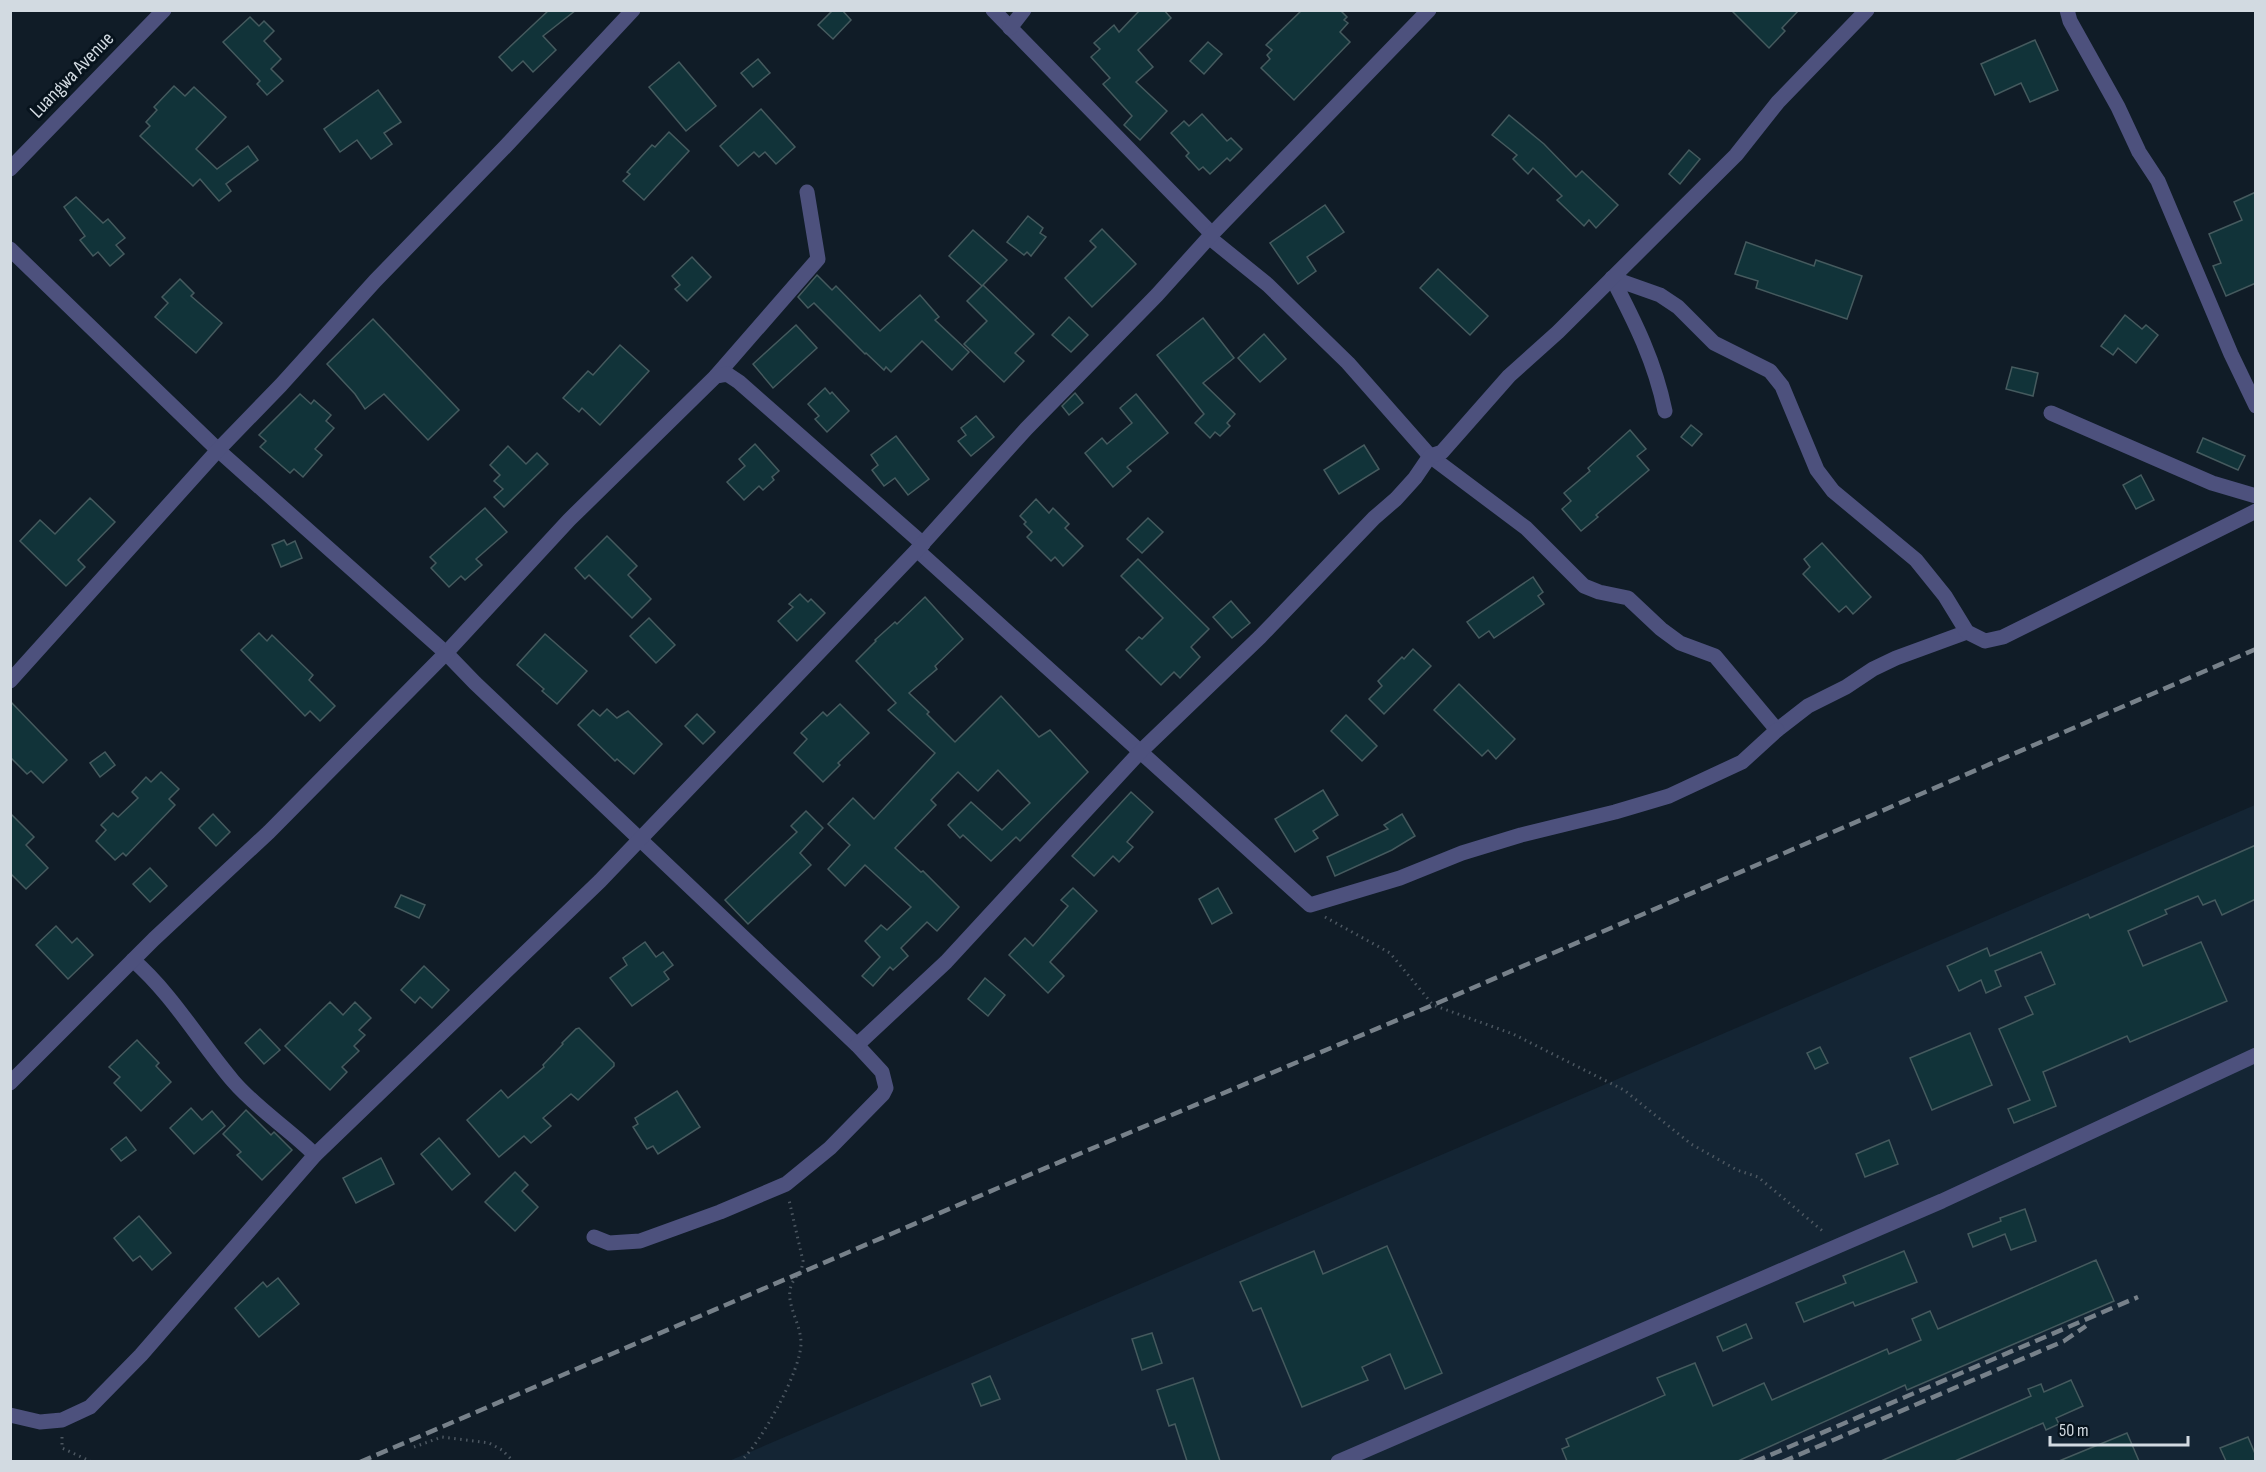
<svg xmlns="http://www.w3.org/2000/svg" width="2266" height="1472" viewBox="0 0 2266 1472" font-family="'Sofia Sans Condensed',sans-serif">
<style>
.built{fill:#142534}
.building{fill:#113339;stroke:#455a5e;stroke-width:1.5}
.lines{fill:none;stroke-linecap:round;stroke-linejoin:round}
.path{stroke:#4c5761;stroke-width:3;stroke-dasharray:1.5 4.5;stroke-linecap:butt}
.minor{stroke:#4d517d;stroke-width:15}
.rail{stroke:#77818a;stroke-width:4.5;stroke-dasharray:12 6;stroke-linecap:butt}
.labels{text-anchor:middle;dominant-baseline:central;stroke-width:6;stroke-linejoin:round;paint-order:stroke}
.street-label{font-size:20px;fill:#d2dae1;stroke:#07131d}
</style>
<rect width="100%" height="100%" fill="#101c27"/>
<path class="built" d="M2255,805V1461H729Z"/>
<g class="building">
<path d="M549,10H576L543,36L556,50L533,72L523,61L512,71L499,57Z"/>
<path d="M833,10H842L851,20L833,39L818,25Z"/>
<path d="M1140,10H1164L1171,18L1138,50L1153,67L1136,82L1167,111L1140,140L1124,125L1132,116L1103,84L1110,78L1091,57L1100,49L1094,43L1114,25L1119,32Z"/>
<path d="M1302,10H1340L1347,17L1344,20L1348,23L1340,32L1350,42L1294,100L1261,68L1270,59L1267,55L1272,50L1266,45Z"/>
<path d="M1731,10H1799L1782,28L1785,31L1769,48Z"/>
<path d="M250,17L259,26L264,21L274,31L264,41L281,59L271,69L283,81L267,95L257,84L260,81L223,42Z"/>
<path d="M2035,40L2058,90L2030,102L2021,83L1995,95L1981,64Z"/>
<path d="M1208,42L1222,54L1204,74L1190,61Z"/>
<path d="M758,59L770,73L753,87L741,73Z"/>
<path d="M679,62L716,106L686,131L649,87Z"/>
<path d="M174,86L185,96L194,87L226,117L196,149L217,169L248,146L258,160L226,184L231,191L219,201L200,179L193,186L140,136L150,126L146,122L157,110L154,107Z"/>
<path d="M378,90L401,122L384,133L392,144L371,159L357,140L340,152L324,129Z"/>
<path d="M761,109L795,147L776,164L765,152L759,157L754,152L738,166L720,146Z"/>
<path d="M1202,114L1227,141L1231,138L1242,149L1230,161L1227,158L1210,174L1203,167L1199,170L1186,156L1189,153L1171,133L1184,121L1189,126Z"/>
<path d="M1509,115L1544,144L1576,177L1582,171L1618,205L1596,228L1589,220L1584,226L1557,200L1562,196L1533,168L1528,174L1513,159L1517,155L1492,135Z"/>
<path d="M669,132L689,151L644,200L623,181L630,174L627,172L652,145L655,147Z"/>
<path d="M1689,150L1700,159L1680,184L1669,174Z"/>
<path d="M2256,192V283L2226,296L2213,266L2221,263L2209,234L2242,220L2234,202Z"/>
<path d="M76,197L103,223L108,219L125,238L116,245L124,254L110,266L98,252L93,256L80,240L85,236L64,207Z"/>
<path d="M1325,205L1344,232L1307,257L1316,271L1298,284L1270,243Z"/>
<path d="M1028,216L1043,228L1040,233L1046,237L1031,256L1027,252L1024,255L1007,242Z"/>
<path d="M1102,229L1136,264L1092,307L1065,278L1096,247L1090,241Z"/>
<path d="M973,230L1007,260L983,285L1034,334L1015,353L1024,361L1004,382L964,344L987,321L967,301L982,286L949,256Z"/>
<path d="M1746,242L1814,266L1816,260L1862,276L1847,319L1756,288L1758,281L1735,274Z"/>
<path d="M692,257L711,277L687,301L675,289L680,285L672,276Z"/>
<path d="M1438,269L1488,316L1470,335L1420,288Z"/>
<path d="M817,275L832,290L836,286L880,331L920,295L939,317L935,320L969,352L952,370L922,341L891,372L886,367L884,370L866,353L865,354L814,303L808,308L798,297Z"/>
<path d="M180,279L194,293L191,296L222,323L196,353L155,317L168,303L162,297Z"/>
<path d="M2125,315L2142,329L2146,325L2158,335L2136,363L2118,348L2113,355L2101,346Z"/>
<path d="M1069,317L1088,335L1071,352L1052,335Z"/>
<path d="M1203,318L1234,358L1203,383L1235,414L1227,423L1230,426L1220,436L1215,432L1210,438L1195,423L1204,414L1157,355Z"/>
<path d="M373,319L459,410L428,440L384,394L365,409L355,394L327,364Z"/>
<path d="M796,325L817,348L773,388L753,364Z"/>
<path d="M1264,334L1286,359L1260,382L1238,358Z"/>
<path d="M620,345L649,371L600,425L582,408L579,412L563,398L588,371L593,375Z"/>
<path d="M2012,367L2038,373L2033,396L2006,389Z"/>
<path d="M825,388L830,394L832,392L849,411L827,432L815,419L819,416L808,404Z"/>
<path d="M1075,393L1083,403L1069,415L1062,406Z"/>
<path d="M300,394L311,404L314,400L331,415L326,421L334,428L315,449L322,455L303,477L294,469L290,473L260,447L266,441L259,435Z"/>
<path d="M1136,394L1168,433L1127,467L1131,471L1113,487L1085,453L1102,438L1107,444L1132,423L1120,408Z"/>
<path d="M976,416L994,437L971,456L958,441L966,435L961,428Z"/>
<path d="M1691,425L1702,434L1692,446L1681,437Z"/>
<path d="M1630,430L1646,449L1637,456L1649,470L1596,515L1598,517L1581,531L1562,509L1571,501L1564,493L1590,471L1588,468Z"/>
<path d="M896,436L929,479L908,495L895,478L884,486L872,470L878,465L871,455Z"/>
<path d="M2203,438L2245,456L2238,470L2197,452Z"/>
<path d="M755,444L779,471L772,477L774,480L763,490L759,486L744,500L727,482L745,466L739,459Z"/>
<path d="M1364,445L1379,469L1339,494L1324,470Z"/>
<path d="M508,446L526,464L537,453L548,464L504,507L494,497L503,489L494,481L500,475L490,465Z"/>
<path d="M2141,475L2154,500L2136,509L2123,485Z"/>
<path d="M90,498L115,522L78,560L85,567L66,586L20,541L40,520L55,534Z"/>
<path d="M1036,499L1049,513L1053,508L1069,524L1065,528L1083,546L1063,566L1055,557L1051,561L1027,537L1032,532L1024,524L1026,522L1020,516Z"/>
<path d="M485,508L507,532L476,559L482,565L465,580L461,576L449,587L431,568L436,563L430,557Z"/>
<path d="M1148,518L1163,532L1142,553L1127,539Z"/>
<path d="M607,536L637,566L628,575L651,599L632,618L589,575L585,579L575,568Z"/>
<path d="M284,540L287,545L295,541L302,558L281,567L272,545Z"/>
<path d="M1822,543L1871,597L1853,614L1846,606L1839,612L1803,574L1810,567L1804,559Z"/>
<path d="M1138,559L1209,629L1191,647L1200,657L1180,678L1174,672L1161,685L1126,650L1139,637L1142,639L1163,618L1121,576Z"/>
<path d="M1533,577L1543,592L1538,596L1544,604L1494,638L1489,631L1479,638L1467,622Z"/>
<path d="M800,594L808,602L811,599L825,613L797,641L778,621L793,607L789,604Z"/>
<path d="M925,597L963,639L935,666L937,669L909,693L929,712L927,714L955,742L1001,696L1039,737L1050,730L1088,772L1020,841L1016,837L991,861L963,835L960,838L948,825L971,802L1002,830L1030,803L998,770L978,791L958,772L931,800L936,805L895,848L921,872L923,871L959,907L937,931L927,922L901,948L908,956L893,970L890,967L873,986L862,976L880,957L865,941L881,925L887,930L911,907L865,865L845,886L828,869L850,845L828,824L853,798L874,819L935,753L888,710L896,703L856,661L876,641L875,640L895,622L897,624Z"/>
<path d="M1231,601L1250,623L1232,638L1213,617Z"/>
<path d="M649,618L675,645L656,663L630,636Z"/>
<path d="M259,633L267,641L272,635L313,675L309,680L335,706L320,721L310,711L305,716L241,650Z"/>
<path d="M545,634L587,671L557,704L542,691L544,689L517,665Z"/>
<path d="M1413,649L1431,666L1384,714L1369,699L1382,686L1378,681L1402,657L1404,659Z"/>
<path d="M1459,684L1515,739L1496,759L1488,750L1482,756L1434,710Z"/>
<path d="M10,701L67,760L43,783L31,771L27,774L10,757Z"/>
<path d="M840,704L869,733L838,763L840,765L823,782L794,753L807,739L801,733L823,712L827,716Z"/>
<path d="M607,709L617,718L628,711L662,744L634,774L617,759L615,761L578,725L593,710L600,716Z"/>
<path d="M697,714L715,732L703,744L685,726Z"/>
<path d="M1346,715L1377,746L1362,761L1331,731Z"/>
<path d="M105,752L115,765L100,777L90,763Z"/>
<path d="M161,772L179,789L169,799L175,805L126,856L123,853L115,860L96,841L106,830L101,825L113,813L118,817L138,798L132,792L146,777L151,782Z"/>
<path d="M1323,790L1338,815L1313,831L1318,838L1295,852L1275,819Z"/>
<path d="M1131,792L1153,812L1127,842L1133,847L1119,862L1113,856L1094,876L1072,856Z"/>
<path d="M806,811L823,828L800,853L811,865L748,924L725,900L797,832L791,826Z"/>
<path d="M10,813L34,837L26,845L48,868L26,889L10,873Z"/>
<path d="M213,814L230,832L216,846L199,828Z"/>
<path d="M1402,814L1415,836L1392,850L1335,876L1327,857L1388,829L1384,825Z"/>
<path d="M2256,845V899L2222,915L2215,900L2203,905L2198,896L2165,910L2167,914L2128,931L2143,966L2201,942L2227,1001L2130,1042L2127,1036L2043,1072L2056,1106L2014,1123L2008,1109L2030,1100L1999,1029L2033,1014L2025,997L2055,984L2041,952L1995,971L2001,986L1986,993L1981,980L1959,991L1947,966L1987,948L1990,956L2088,914L2090,918Z"/>
<path d="M150,868L167,886L150,902L133,884Z"/>
<path d="M1073,888L1097,911L1050,962L1064,976L1048,993L1009,955L1025,938L1033,946L1068,906L1061,900Z"/>
<path d="M1218,888L1232,913L1212,924L1199,899Z"/>
<path d="M401,895L425,905L419,918L395,907Z"/>
<path d="M56,926L72,943L77,938L93,955L68,979L36,945Z"/>
<path d="M645,942L656,957L663,952L673,965L664,972L669,979L632,1006L610,978L627,965L623,958Z"/>
<path d="M424,966L449,990L432,1008L420,997L415,1003L401,990Z"/>
<path d="M985,978L1005,995L988,1016L968,999Z"/>
<path d="M330,1002L343,1015L355,1002L371,1018L359,1030L365,1035L354,1046L359,1051L342,1067L347,1072L330,1090L285,1046Z"/>
<path d="M579,1028L614,1063V1066L578,1100L571,1094L543,1118L551,1126L531,1143L524,1136L499,1157L467,1120L501,1090L508,1098L544,1067L543,1065L563,1044L562,1043L576,1029Z"/>
<path d="M260,1029L280,1050L264,1064L245,1043Z"/>
<path d="M1970,1033L1992,1085L1932,1110L1910,1058Z"/>
<path d="M137,1040L159,1063L156,1066L171,1082L141,1111L114,1083L120,1077L109,1067Z"/>
<path d="M1820,1047L1828,1063L1815,1069L1807,1053Z"/>
<path d="M677,1091L700,1127L658,1154L653,1146L647,1149L633,1127L638,1124L635,1118Z"/>
<path d="M191,1108L202,1120L212,1111L225,1126L194,1154L170,1128Z"/>
<path d="M246,1110L271,1135L274,1132L292,1150L262,1180L237,1155L241,1152L223,1134Z"/>
<path d="M126,1137L136,1150L121,1161L111,1149Z"/>
<path d="M439,1138L470,1174L452,1190L421,1154Z"/>
<path d="M1889,1140L1898,1164L1865,1177L1856,1154Z"/>
<path d="M381,1158L394,1184L356,1203L343,1178Z"/>
<path d="M515,1172L528,1185L522,1191L538,1207L515,1231L485,1202Z"/>
<path d="M2025,1209L2036,1241L2011,1250L2005,1234L1973,1247L1968,1234L2001,1221L2000,1218Z"/>
<path d="M139,1216L171,1253L152,1270L140,1256L133,1261L114,1238Z"/>
<path d="M1387,1246L1442,1373L1405,1389L1390,1354L1362,1367L1368,1380L1302,1407L1261,1308L1253,1311L1240,1282L1314,1251L1323,1274Z"/>
<path d="M1904,1251L1917,1282L1855,1306L1853,1302L1804,1322L1796,1303L1846,1283L1843,1276Z"/>
<path d="M2096,1260L2114,1301L1907,1390L1905,1385L1738,1461H1567L1562,1449L1569,1446L1566,1439L1665,1395L1657,1378L1695,1363L1713,1406L1764,1383L1772,1400L1887,1349L1889,1354L1921,1340L1912,1319L1930,1311L1938,1329Z"/>
<path d="M278,1278L299,1304L259,1337L235,1308L263,1282L267,1287Z"/>
<path d="M1746,1324L1752,1338L1723,1351L1717,1337Z"/>
<path d="M1152,1333L1162,1363L1142,1370L1132,1339Z"/>
<path d="M990,1376L1000,1399L981,1406L972,1384Z"/>
<path d="M1193,1378L1220,1461H1187L1175,1424L1169,1426L1157,1390Z"/>
<path d="M2071,1380L2083,1406L2056,1418L2059,1424L2046,1430L2043,1423L1955,1461H1881L2031,1396L2028,1389L2041,1384L2044,1392Z"/>
<path d="M2127,1433L2139,1461H2059Z"/>
<path d="M2248,1437L2256,1456V1461H2226L2220,1448Z"/>
</g>
<g class="lines">
<g class="path">
<path d="M1325,917L1390,953L1433,1005L1513,1034L1624,1090L1691,1144L1737,1170L1758,1177L1825,1233"/>
<path d="M62,1437V1448L92,1462"/>
<path d="M414,1447L442,1437L489,1443L502,1450L514,1462"/>
<path d="M740,1462C761,1443 802,1369 801,1342C800,1316 776,1294 801,1272L803,1261L789,1200"/>
</g>
<g class="minor">
<path d="M993,10L1212,234"/>
<path d="M2067,10L2070,21L2118,107L2139,152L2158,181L2231,354L2256,406"/>
<path d="M1010,28L1024,10"/>
<path d="M10,169L164,10"/>
<path d="M1210,238L1268,285L1348,363L1430,456L1526,528L1584,586L1599,592L1628,598L1661,629L1680,643L1715,656L1777,730L1808,706L1846,687L1873,669L1896,658L1967,632"/>
<path d="M10,249L218,450L446,653L475,683L857,1045L882,1072L886,1088L883,1094L830,1148L786,1184L720,1212L640,1241L609,1243L594,1237"/>
<path d="M716,376L818,259L807,192"/>
<path d="M1665,411C1655,362 1635,322 1612,278L1660,295L1678,307L1714,343L1770,371L1782,386L1817,470L1833,491L1916,560L1945,596L1967,632L1985,641L2003,637L2256,511"/>
<path d="M2051,413L2212,483L2256,496"/>
<path d="M917,550L1310,905L1400,878L1462,853L1521,835L1615,812L1669,796L1742,762L1777,730"/>
<path d="M10,681L218,450L281,385L375,281L505,147L633,10"/>
<path d="M133,960C173,995 199,1041 233,1081C257,1109 289,1129 315,1155"/>
<path d="M857,1045L946,962L1140,752L1260,637L1374,518L1396,499L1415,478L1430,456L1442,452L1509,376L1558,332L1736,155L1778,102L1867,10"/>
<path d="M10,1083L154,939L269,832L446,653L569,520L716,376L727,374L739,382L923,544"/>
<path d="M10,1415L40,1422L62,1420L90,1407L141,1355L315,1155L600,881L917,550L1026,429L1157,295L1212,234L1429,10"/>
<path d="M1338,1462L1942,1201L2256,1055"/>
</g>
<g class="rail">
<path d="M360,1462L998,1188L1433,1005L2256,649"/>
<path d="M1754,1462L2138,1297"/>
<path d="M1782,1462L2064,1341L2086,1326"/>
</g>
</g>
<g class="labels">
<g class="street-label">
<text transform="translate(72 75) rotate(-46)">Luangwa Avenue</text>
</g>
</g>
<rect width="2266" height="1472" fill="none" stroke="#d2dae1" stroke-width="24"/>
<path d="M2050 1436v9h138v-9" fill="none" stroke="#d2dae1" stroke-width="3"/>
<text x="2059" y="1436" font-size="18" fill="#d2dae1" stroke="#07131d" stroke-width="4.5" paint-order="stroke">50 m</text>
</svg>
